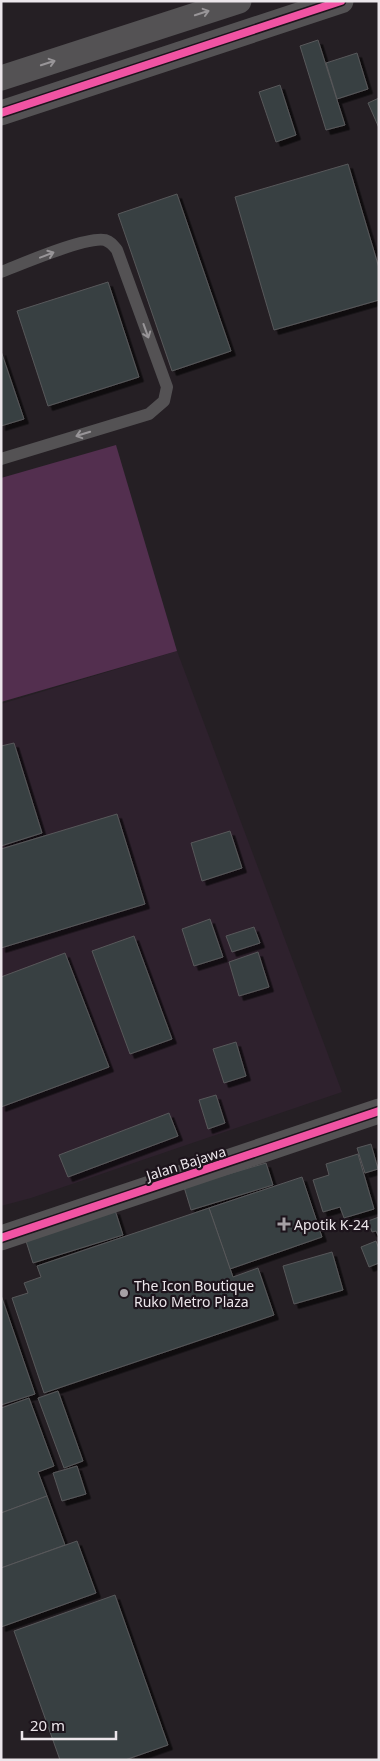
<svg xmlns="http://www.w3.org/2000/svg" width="380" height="1761" viewBox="0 0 380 1761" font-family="'Noto Sans',sans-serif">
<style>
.built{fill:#2e212d}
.green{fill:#532f4f}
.building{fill:#384043;stroke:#58585a;filter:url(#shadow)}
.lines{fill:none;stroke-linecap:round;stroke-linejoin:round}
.service{stroke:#545254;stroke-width:12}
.minor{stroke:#545254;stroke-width:25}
.cycleway-casing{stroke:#1d141c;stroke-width:11}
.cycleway{stroke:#f153a3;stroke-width:8}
.oneway{stroke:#989598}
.poi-dot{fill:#a6a0a5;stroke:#1d141c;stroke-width:2}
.labels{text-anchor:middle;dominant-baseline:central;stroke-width:4.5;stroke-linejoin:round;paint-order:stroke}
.street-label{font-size:14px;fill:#ece6eb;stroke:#1d141c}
.poi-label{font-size:14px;fill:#ece6eb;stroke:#1d141c;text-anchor:start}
</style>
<defs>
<filter id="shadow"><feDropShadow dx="4.5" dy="4.5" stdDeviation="0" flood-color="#0009"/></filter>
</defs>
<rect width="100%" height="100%" fill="#251f24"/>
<path class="built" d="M177,651L342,1092L31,1198L1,1206V704Z"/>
<path class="green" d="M116,445L177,651L1,702V478Z"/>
<g class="building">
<path d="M318,40L345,125L326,130L300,46Z"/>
<path d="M357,53L368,89L337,99L326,63Z"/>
<path d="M280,85L296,135L276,142L259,92Z"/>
<path d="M379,98V128L368,103Z"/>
<path d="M348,164L379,268V300L274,330L235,197Z"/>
<path d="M177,194L231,351L172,371L118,214Z"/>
<path d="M108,282L139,377L48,406L17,311Z"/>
<path d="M1,351L24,419L1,426Z"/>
<path d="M14,743L42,833L1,846V746Z"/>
<path d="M117,814L145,904L1,948V849Z"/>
<path d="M230,831L242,868L202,881L191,843Z"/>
<path d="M210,919L223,957L194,966L182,929Z"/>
<path d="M254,927L260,943L232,952L226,936Z"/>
<path d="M134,936L172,1039L130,1054L92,951Z"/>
<path d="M258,952L269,987L239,996L229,962Z"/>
<path d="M65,953L109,1067L1,1107V977Z"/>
<path d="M236,1042L246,1076L224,1083L213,1049Z"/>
<path d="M216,1095L225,1123L208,1129L199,1100Z"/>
<path d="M169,1113L178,1136L68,1177L59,1155Z"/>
<path d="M371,1144L378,1169L365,1173L357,1148Z"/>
<path d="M358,1154L374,1209L344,1218L340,1207L323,1212L313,1180L329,1175L326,1164Z"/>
<path d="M266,1163L273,1185L191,1210L184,1187Z"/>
<path d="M302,1177L322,1237L230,1269L209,1208Z"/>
<path d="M209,1208L233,1277L258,1268L274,1315L44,1393L12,1298L28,1293L24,1283L41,1277L37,1266Z"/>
<path d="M115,1210L123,1235L33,1263L25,1238Z"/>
<path d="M379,1217V1237L376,1231L372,1232L368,1221Z"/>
<path d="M376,1241L379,1249V1263L369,1267L361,1247Z"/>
<path d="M332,1252L343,1290L294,1304L283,1266Z"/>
<path d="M1,1295L35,1394L1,1405Z"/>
<path d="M58,1391L83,1461L64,1468L38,1398Z"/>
<path d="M29,1398L54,1466L38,1472L47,1496L1,1513V1408Z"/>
<path d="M77,1466L86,1494L62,1501L53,1473Z"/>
<path d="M47,1496L65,1545L1,1568V1513Z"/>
<path d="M77,1541L96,1593L1,1627V1568Z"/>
<path d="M115,1595L168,1745L125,1760H60L14,1631Z"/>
</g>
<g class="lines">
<path class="service" d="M1,272C22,264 86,236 105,240C111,242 113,245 117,250L167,387L164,401L149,414L1,459"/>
<g class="minor">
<path d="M1,78L239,1"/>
<path d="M1,113L341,1"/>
<path d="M1,1238L379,1111"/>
</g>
<defs>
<g id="cycleway">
<path d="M1,113L341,1"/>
<path d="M1,1238L379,1111"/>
</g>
</defs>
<use href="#cycleway" class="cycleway-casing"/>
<use href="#cycleway" class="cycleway"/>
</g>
<defs><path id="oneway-shaft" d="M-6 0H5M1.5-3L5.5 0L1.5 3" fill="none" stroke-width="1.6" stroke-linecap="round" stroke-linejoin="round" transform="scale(1.25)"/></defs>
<g class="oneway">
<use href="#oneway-shaft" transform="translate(202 13) rotate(-18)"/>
<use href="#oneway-shaft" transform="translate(48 63) rotate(-18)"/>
<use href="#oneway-shaft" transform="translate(47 255) rotate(-21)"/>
<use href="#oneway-shaft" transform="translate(146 331) rotate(70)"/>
<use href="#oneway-shaft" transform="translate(83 434) rotate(163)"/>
</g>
<g class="poi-dot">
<path d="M281.5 1216.5h5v5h5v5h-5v5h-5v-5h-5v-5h5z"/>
<circle cx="124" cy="1293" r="5"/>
</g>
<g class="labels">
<g class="street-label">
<text transform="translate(186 1163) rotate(-18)">Jalan Bajawa</text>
</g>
<g class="poi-label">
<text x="294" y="1224">Apotik K-24</text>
<text x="134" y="1285">The Icon Boutique<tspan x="134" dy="16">Ruko Metro Plaza</tspan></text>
</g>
</g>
<rect width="380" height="1761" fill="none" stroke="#ece6eb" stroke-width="5"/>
<path d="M22 1731v8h94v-8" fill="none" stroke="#ece6eb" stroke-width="2.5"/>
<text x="30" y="1731" font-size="15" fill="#ece6eb" stroke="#1d141c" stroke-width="4" paint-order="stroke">20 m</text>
</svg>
